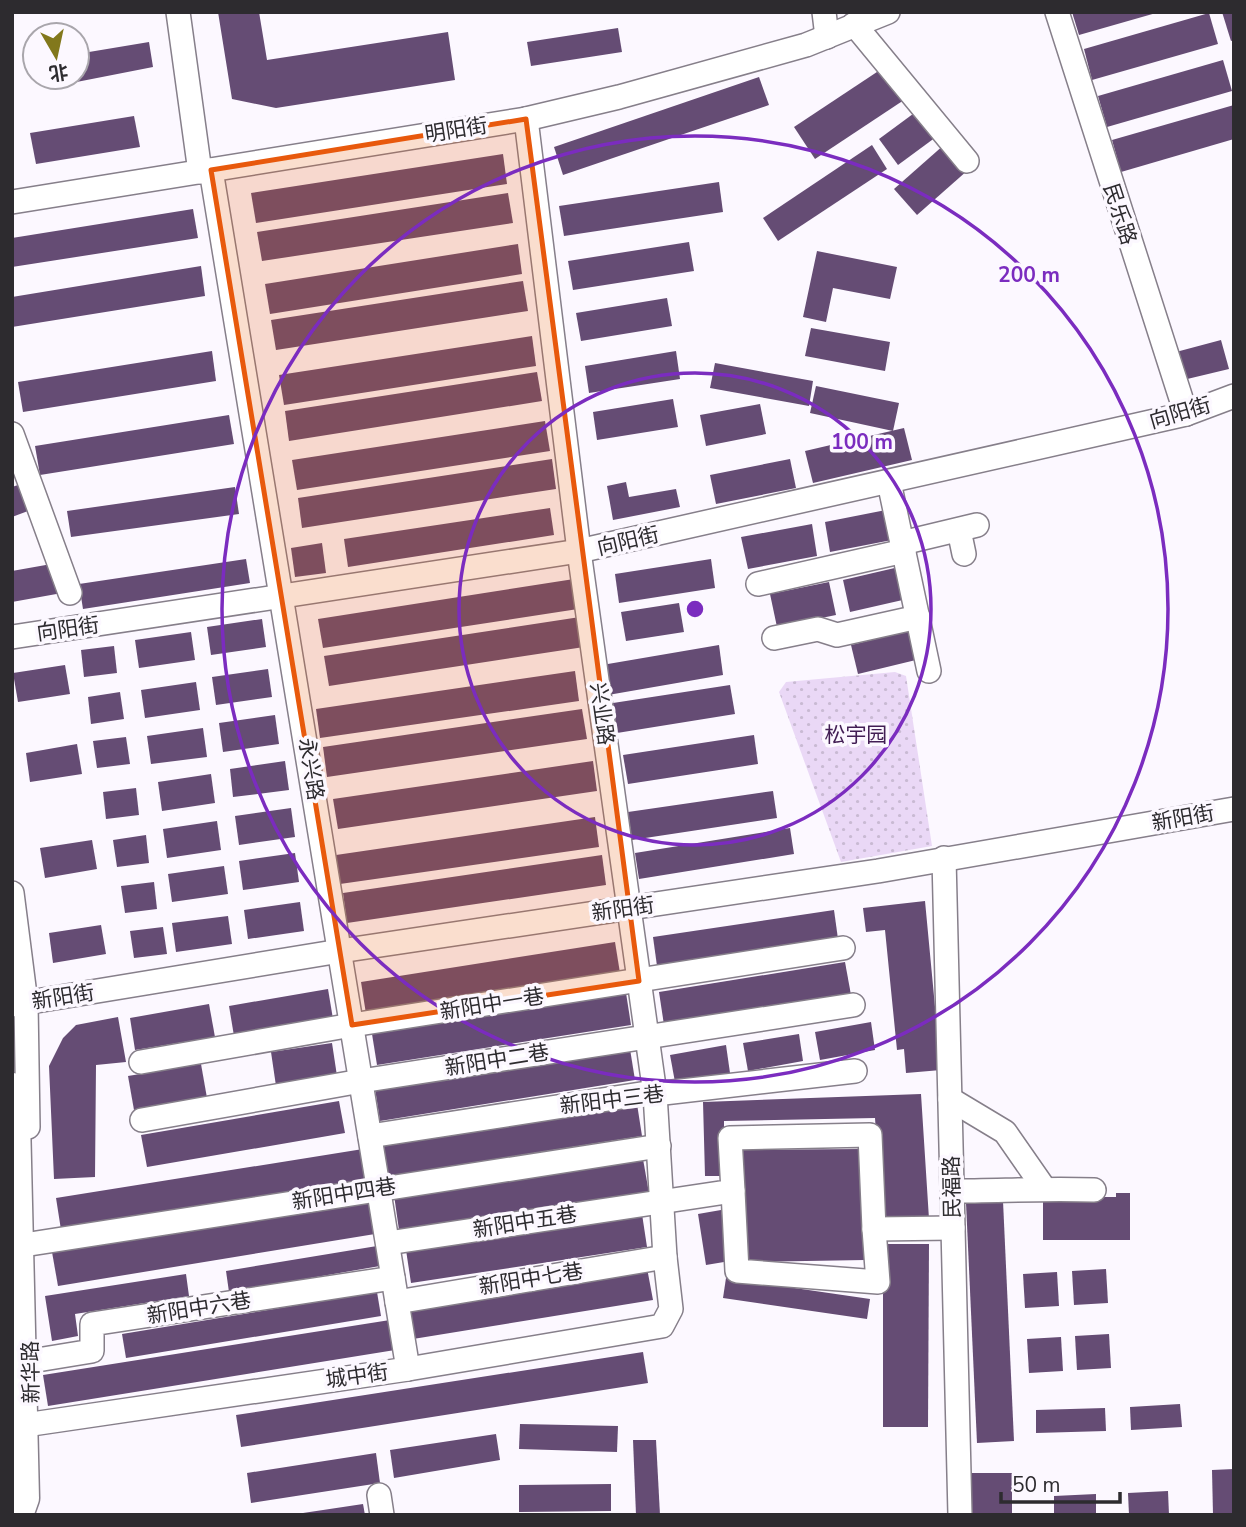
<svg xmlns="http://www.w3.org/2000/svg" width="1246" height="1527" viewBox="0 0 1246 1527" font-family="'Nunito Sans','Noto Sans SC',sans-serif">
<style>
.park{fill:url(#park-dots)}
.building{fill:#654c74}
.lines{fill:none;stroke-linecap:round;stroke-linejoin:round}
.minor-casing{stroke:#867f8a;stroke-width:26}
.major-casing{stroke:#867f8a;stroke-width:33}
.minor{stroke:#fff;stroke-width:23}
.major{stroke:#fff;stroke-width:30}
.marked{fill:#e8590c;fill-opacity:0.2;stroke:#e8590c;stroke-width:5;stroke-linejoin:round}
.ring{fill:none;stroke:#7b2cbf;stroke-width:3.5}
.labels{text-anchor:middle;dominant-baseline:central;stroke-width:7;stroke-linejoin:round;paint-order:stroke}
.street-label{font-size:21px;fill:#2d2b2f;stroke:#fcf8ff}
.park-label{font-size:21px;fill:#421e54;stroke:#fcf8ff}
.centre{fill:#7b2cbf;stroke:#fcf8ff;stroke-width:3.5}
.ring-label{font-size:21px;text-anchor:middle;font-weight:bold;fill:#7b2cbf;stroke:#fcf8ff;stroke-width:7;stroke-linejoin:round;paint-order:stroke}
</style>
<defs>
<pattern id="park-dots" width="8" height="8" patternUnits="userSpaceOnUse" patternTransform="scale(1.75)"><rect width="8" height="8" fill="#ead8f6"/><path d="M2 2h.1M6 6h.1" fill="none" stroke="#c9bad3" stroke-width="1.8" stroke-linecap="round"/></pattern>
</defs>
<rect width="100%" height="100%" fill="#fcf8ff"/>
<path class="park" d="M895,672L906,676L932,846L841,862L779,692L786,682Z"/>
<g class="building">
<path d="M218,12H259L267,60L448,32L455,80L276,108L232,99Z"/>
<path d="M1072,12H1156V13L1079,35Z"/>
<path d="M1222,12H1234V40L1231,41Z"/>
<path d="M1209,13L1218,44L1092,80L1084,49Z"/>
<path d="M618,28L622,52L531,66L527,42Z"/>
<path d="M149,42L153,67L46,88L44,77H77V54Z"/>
<path d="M1223,60L1232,91L1107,127L1098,96Z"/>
<path d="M883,68L904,100L815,159L794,127Z"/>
<path d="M759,77L769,105L563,175L554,147Z"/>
<path d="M1234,105V139L1121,172L1112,140Z"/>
<path d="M917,111L936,137L898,165L879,139Z"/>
<path d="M134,116L140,147L36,164L30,133Z"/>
<path d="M945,144L968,170L917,215L894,189Z"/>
<path d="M872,145L887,169L778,241L763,218Z"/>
<path d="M503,154L507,184L256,223L251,193Z"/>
<path d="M719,182L723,212L564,236L559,206Z"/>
<path d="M508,193L513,223L262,261L257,232Z"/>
<path d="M193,209L198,238L12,267V238Z"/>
<path d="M689,242L694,271L573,290L568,261Z"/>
<path d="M518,244L522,274L270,314L265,284Z"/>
<path d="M817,251L897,267L890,299L833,288L826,322L803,317Z"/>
<path d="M201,266L205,296L12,327V297Z"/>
<path d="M523,281L528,311L276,350L271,320Z"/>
<path d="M667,298L672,326L581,341L576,313Z"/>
<path d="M811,328L890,342L885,371L805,356Z"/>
<path d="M532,336L536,366L284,405L279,375Z"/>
<path d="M1221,340L1229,369L1183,380L1176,352Z"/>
<path d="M212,351L216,381L23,412L18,382Z"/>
<path d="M676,351L680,379L589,393L585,366Z"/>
<path d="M715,363L813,381L809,406L710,388Z"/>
<path d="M537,372L542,401L289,441L285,411Z"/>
<path d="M816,386L899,403L893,431L810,413Z"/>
<path d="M673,399L678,427L597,440L593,412Z"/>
<path d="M760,404L766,434L706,446L700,415Z"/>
<path d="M229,415L234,444L40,475L35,446Z"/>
<path d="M545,421L550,451L297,490L292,460Z"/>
<path d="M904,428L912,460L813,483L805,451Z"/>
<path d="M552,459L556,489L302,528L298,498Z"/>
<path d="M790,459L796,488L716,504L710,475Z"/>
<path d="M27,482L36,508L12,517V487Z"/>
<path d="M626,482L629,497L676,489L680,507L613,520L607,486Z"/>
<path d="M235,487L239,514L71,537L67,511Z"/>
<path d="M550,508L554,535L348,567L344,539Z"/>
<path d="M891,509L897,539L830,552L825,522Z"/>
<path d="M812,524L817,556L748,569L741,537Z"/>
<path d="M322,543L326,573L295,577L291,548Z"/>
<path d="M246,559L250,583L83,609L79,584Z"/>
<path d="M711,559L715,588L619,603L615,574Z"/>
<path d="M57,563L62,593L12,602V571Z"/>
<path d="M899,567L907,599L850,612L843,580Z"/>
<path d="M574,579L578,609L323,648L318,619Z"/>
<path d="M829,582L836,615L777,627L770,594Z"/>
<path d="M679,603L684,632L626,641L621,612Z"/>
<path d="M580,617L584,647L329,686L324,656Z"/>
<path d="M262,619L266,647L211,655L207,627Z"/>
<path d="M913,630L920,659L858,674L851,645Z"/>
<path d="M191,632L195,660L139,668L135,640Z"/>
<path d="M719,645L723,675L608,695L602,665Z"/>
<path d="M114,646L117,673L84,677L81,650Z"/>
<path d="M65,665L70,694L18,702L13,673Z"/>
<path d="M268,669L272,697L216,705L212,677Z"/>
<path d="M575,671L579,701L320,738L316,709Z"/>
<path d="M196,682L200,710L145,718L141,690Z"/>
<path d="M730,685L735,714L617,733L613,703Z"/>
<path d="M120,692L124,719L91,724L88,697Z"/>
<path d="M582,709L587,739L327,777L323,747Z"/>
<path d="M275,715L279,744L223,752L219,723Z"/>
<path d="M203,728L207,757L151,764L147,736Z"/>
<path d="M754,735L758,764L628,784L623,755Z"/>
<path d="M126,737L130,764L97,768L93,741Z"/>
<path d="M77,744L82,774L30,782L26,753Z"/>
<path d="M285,761L289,790L233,797L230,769Z"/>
<path d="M593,761L597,791L338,829L333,799Z"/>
<path d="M211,774L215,803L162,811L158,782Z"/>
<path d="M136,788L139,815L106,819L103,792Z"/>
<path d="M773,791L777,818L632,840L628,812Z"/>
<path d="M291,808L295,837L239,845L235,816Z"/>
<path d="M595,817L599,847L340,884L336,855Z"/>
<path d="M217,821L221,850L167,858L163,829Z"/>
<path d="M790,828L794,854L639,879L635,853Z"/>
<path d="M146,835L149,863L117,867L113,840Z"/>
<path d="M92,840L97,869L45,878L40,848Z"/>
<path d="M295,853L299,882L243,890L239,861Z"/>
<path d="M602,855L606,885L347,923L343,893Z"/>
<path d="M224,866L228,894L172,902L168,874Z"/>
<path d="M154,882L157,909L125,913L121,886Z"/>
<path d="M925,901L941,1070L906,1073L904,1049L897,1050L885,930L866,932L863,908Z"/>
<path d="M300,902L304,931L248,939L244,910Z"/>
<path d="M834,910L838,939L657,966L653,937Z"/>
<path d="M228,916L232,944L176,952L172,923Z"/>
<path d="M101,925L106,954L53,963L49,933Z"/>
<path d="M163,927L167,954L134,958L130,931Z"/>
<path d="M615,942L620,973L366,1014L361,982Z"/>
<path d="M845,962L851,995L664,1025L659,992Z"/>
<path d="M328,989L333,1019L234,1036L229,1006Z"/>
<path d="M626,993L631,1025L377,1065L372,1034Z"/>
<path d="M209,1004L215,1037L135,1050L130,1018Z"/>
<path d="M118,1017L126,1062L96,1065L95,1177L54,1179L49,1066L63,1038L76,1025Z"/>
<path d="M871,1022L875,1050L820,1060L815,1032Z"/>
<path d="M799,1034L803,1061L748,1071L743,1043Z"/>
<path d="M332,1043L337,1076L276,1086L271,1052Z"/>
<path d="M726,1045L730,1073L675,1082L670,1055Z"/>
<path d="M630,1049L635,1080L380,1121L375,1089Z"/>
<path d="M201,1064L207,1098L134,1110L128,1076Z"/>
<path d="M921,1094L929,1219L882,1223L875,1118L724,1121V1176H705L703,1102Z"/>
<path d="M339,1101L345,1133L147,1167L141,1135Z"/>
<path d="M637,1104L642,1136L388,1176L383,1145Z"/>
<path d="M363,1149L368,1182L61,1230L56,1198Z"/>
<path d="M863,1149L865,1260L746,1262L740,1150Z"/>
<path d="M643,1159L649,1193L399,1230L394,1195Z"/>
<path d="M1116,1193H1130V1240H1043V1197H1116Z"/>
<path d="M369,1199L375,1234L58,1286L52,1252Z"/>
<path d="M1003,1201L1014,1441L977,1443L966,1203Z"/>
<path d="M721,1210L730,1261L706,1265L698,1214Z"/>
<path d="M642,1214L647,1247L411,1283L406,1250Z"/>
<path d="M883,1244H929L928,1427H883Z"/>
<path d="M377,1246L380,1266L229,1292L226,1271Z"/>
<path d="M647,1268L653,1300L413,1339L408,1307Z"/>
<path d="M1106,1269L1108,1303L1074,1305L1072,1271Z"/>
<path d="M1057,1272L1059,1306L1025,1308L1023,1274Z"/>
<path d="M186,1274L189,1296L75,1314L78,1336L52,1341L45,1296Z"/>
<path d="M726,1278L870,1299L867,1319L723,1298Z"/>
<path d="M377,1292L381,1316L126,1358L122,1334Z"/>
<path d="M390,1320L395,1350L48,1406L43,1375Z"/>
<path d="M1109,1334L1111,1368L1077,1370L1075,1336Z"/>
<path d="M1061,1337L1063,1371L1029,1373L1027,1339Z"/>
<path d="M643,1352L648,1383L241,1447L236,1415Z"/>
<path d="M1180,1404L1182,1427L1131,1430L1130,1407Z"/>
<path d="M1105,1408L1106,1431L1036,1433V1410Z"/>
<path d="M520,1424L618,1426L617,1452L519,1449Z"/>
<path d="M496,1434L500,1460L394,1478L390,1450Z"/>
<path d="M633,1440H656L660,1515H636Z"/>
<path d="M376,1453L380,1483L251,1503L247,1473Z"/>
<path d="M1234,1469V1515H1213L1212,1470Z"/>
<rect x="971" y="1473" width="41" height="42"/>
<path d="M611,1484V1511L519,1512V1485Z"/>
<path d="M1168,1491L1169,1515H1129L1128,1493Z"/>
<path d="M1096,1494V1515H1054V1496Z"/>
<path d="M363,1504L365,1515H303V1513Z"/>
</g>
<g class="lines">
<defs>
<g id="minor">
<path d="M178,12L200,172"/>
<path d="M824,12L827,37"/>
<path d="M1057,12L1186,414"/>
<path d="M854,24L967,161"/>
<path d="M211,170L408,1369"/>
<path d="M12,202L526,119L619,97L806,45L888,12"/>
<path d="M12,434L70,593"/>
<path d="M889,482L929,671"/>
<path d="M959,530L964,554"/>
<path d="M902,543L977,525"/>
<path d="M758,584L904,551"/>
<path d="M12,637L579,551L1186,414L1234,396"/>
<path d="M774,638L818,629L837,635L918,617"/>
<path d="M944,858L960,1515"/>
<path d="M12,893L26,1003L28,1127"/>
<path d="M12,1005L340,951L878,871L1234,809"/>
<path d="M141,1062L352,1025L843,948"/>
<path d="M950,1099L1005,1132L1044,1188"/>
<path d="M142,1120L361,1081L853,1005"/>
<path d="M370,1136L647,1093L655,1094L855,1071"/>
<path d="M733,1191L737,1271L878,1282L874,1229"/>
<path d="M952,1191C1000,1191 1047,1188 1094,1190"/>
<path d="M388,1243L733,1191L730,1138L870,1135L874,1229L953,1228"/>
<path d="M30,1244L659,1146"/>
<path d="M397,1302L665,1257"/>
<path d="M31,1361L92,1351V1324L393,1278"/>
<path d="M32,1424L408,1369L662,1326L671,1309L665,1257L655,1094L579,551L526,119"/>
<path d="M379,1495L382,1515"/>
</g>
<path id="major" d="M12,1088L15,1120L24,1498L18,1515"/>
</defs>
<use href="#minor" class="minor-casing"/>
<use href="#major" class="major-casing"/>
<use href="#minor" class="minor"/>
<use href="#major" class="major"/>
</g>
<path class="marked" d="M526,119L639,981L352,1025L211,170Z"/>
<g class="ring">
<circle cx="695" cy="609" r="236"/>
<circle cx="695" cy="609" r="473"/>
</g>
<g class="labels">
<g class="street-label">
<text transform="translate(456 130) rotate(-9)">明阳街</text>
<text transform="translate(1120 214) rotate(72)">民乐路</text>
<text transform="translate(1180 413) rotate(-16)">向阳街</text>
<text transform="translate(628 541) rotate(-13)">向阳街</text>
<text transform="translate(68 629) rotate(-8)">向阳街</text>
<text transform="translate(602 714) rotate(82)">兴业路</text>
<text transform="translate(311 769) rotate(81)">永兴路</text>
<text transform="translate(1183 818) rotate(-10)">新阳街</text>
<text transform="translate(623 909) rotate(-8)">新阳街</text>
<text transform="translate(63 997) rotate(-9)">新阳街</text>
<text transform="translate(492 1004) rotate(-9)">新阳中一巷</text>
<text transform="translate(497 1060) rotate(-9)">新阳中二巷</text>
<text transform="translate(612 1100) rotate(-7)">新阳中三巷</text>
<text transform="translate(952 1187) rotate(-91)">民福路</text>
<text transform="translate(344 1194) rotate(-9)">新阳中四巷</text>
<text transform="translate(525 1222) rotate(-9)">新阳中五巷</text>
<text transform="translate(531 1279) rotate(-9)">新阳中七巷</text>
<text transform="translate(199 1308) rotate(-9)">新阳中六巷</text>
<text transform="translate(31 1372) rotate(-91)">新华路</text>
<text transform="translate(357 1376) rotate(-8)">城中街</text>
</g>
<g class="park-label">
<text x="856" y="735">松宇园</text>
</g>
</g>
<circle cx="695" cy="609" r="10" class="centre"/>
<g class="ring-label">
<text x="1029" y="282">200 m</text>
<text x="862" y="449">100 m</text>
</g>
<rect width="1246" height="1527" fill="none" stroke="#2d2b2f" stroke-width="28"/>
<g transform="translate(56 56) rotate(171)"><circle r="33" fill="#fcf8ff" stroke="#a9a6ac" stroke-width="2"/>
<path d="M0-5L12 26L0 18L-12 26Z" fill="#82781c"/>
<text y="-10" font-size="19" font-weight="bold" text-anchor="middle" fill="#2d2b2f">北</text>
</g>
<path d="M1001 1492v10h119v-10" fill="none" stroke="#2d2b2f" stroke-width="3.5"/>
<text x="1012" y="1492" font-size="21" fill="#2d2b2f" stroke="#fcf8ff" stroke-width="5" paint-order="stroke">50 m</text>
</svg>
